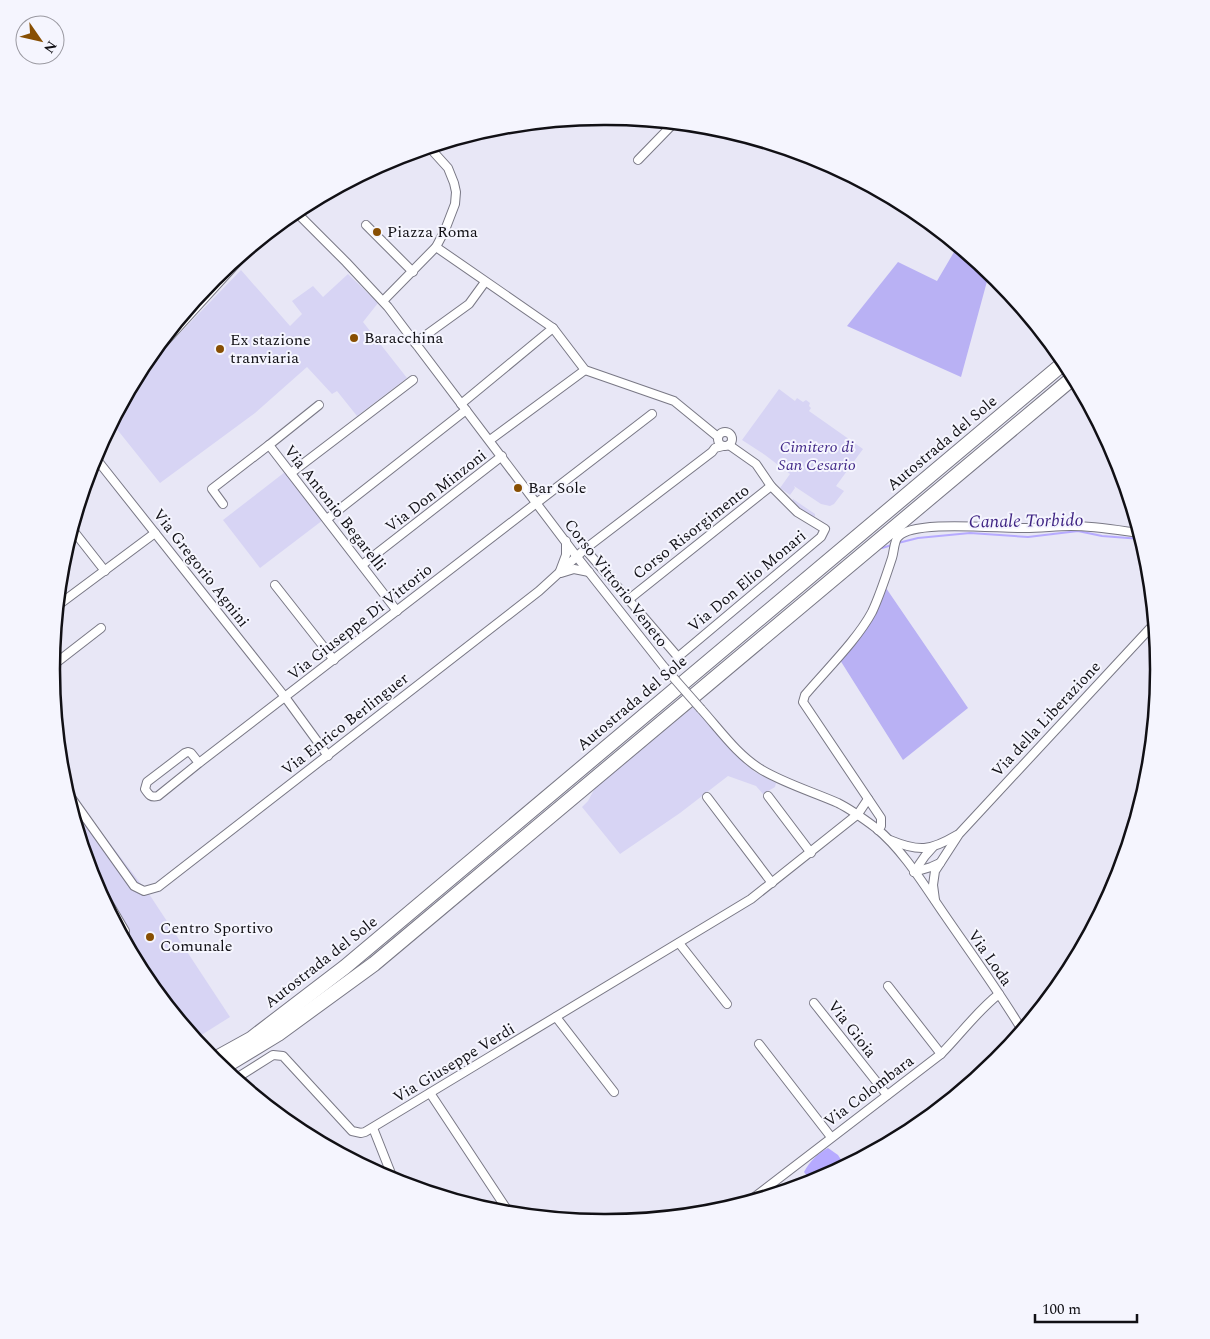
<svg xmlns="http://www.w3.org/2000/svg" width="1210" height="1339" viewBox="0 0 1210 1339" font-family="Spectral,serif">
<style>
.green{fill:#d7d4f4}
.forest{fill:#b9b1f4}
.water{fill:#b6aaff}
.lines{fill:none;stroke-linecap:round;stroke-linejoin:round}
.stream{stroke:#b6aaff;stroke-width:2}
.street-casing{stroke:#797885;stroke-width:10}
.highway-casing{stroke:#797885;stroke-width:16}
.street{stroke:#fff;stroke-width:8}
.highway{stroke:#fff;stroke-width:14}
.street-bridge-casing{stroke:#797885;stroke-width:10;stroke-linecap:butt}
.street-bridge{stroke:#fff;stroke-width:8}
.poi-dot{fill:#884f03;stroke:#f5f5fe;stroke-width:2}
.labels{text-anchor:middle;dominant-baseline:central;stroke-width:4;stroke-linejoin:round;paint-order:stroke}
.poi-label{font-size:16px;fill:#111015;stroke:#f5f5fe;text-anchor:start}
.street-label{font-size:16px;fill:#111015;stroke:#f5f5fe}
.park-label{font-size:16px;font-style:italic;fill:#422988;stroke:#f5f5fe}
.water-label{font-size:18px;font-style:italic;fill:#3f2483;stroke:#f5f5fe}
.rim{fill:none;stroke:#111015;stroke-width:2.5}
</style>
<rect width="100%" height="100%" fill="#e8e7f6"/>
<g class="green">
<path d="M241,270L290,326L302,314L292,301L313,286L323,297L348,274L378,303L363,322L407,378L357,416L337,391L332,394L307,367L255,413L160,483L112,423L140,371L155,359Z"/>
<path d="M779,389L795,401L797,398L803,402L806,400L810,403L809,406L811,408L809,411L863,449L836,486L844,491L834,504L830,506L821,504L794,486L795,488L790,495L780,488L790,474L765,455L742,440Z"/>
<path d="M285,472L323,520L260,568L223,520Z"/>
<path d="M793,499L815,514V516L814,518H811L795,506L792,501Z"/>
<path d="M693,707L744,763L755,772L776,783L775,787L763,794L756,786L728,776L680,813L620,854L582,807L588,801L595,788Z"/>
<path d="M63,782L151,897L230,1017L195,1039L144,977L93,881Z"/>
</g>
<g class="forest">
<path d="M954,252L989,274L961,377L847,326L898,262L937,281Z"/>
<path d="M886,588L968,708L903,760L840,660L878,608Z"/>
</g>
<path class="water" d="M828,1148L838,1155L845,1166L812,1183L804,1172C810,1161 817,1154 828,1148Z"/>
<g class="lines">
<g class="stream">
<path d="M898,543L918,538L970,533L1028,537L1078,531L1102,536L1141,539"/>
<path d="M882,548L892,545"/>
</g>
<defs>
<g id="street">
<path d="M638,160L674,123"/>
<path d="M295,211L346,262L388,307L577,557L664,667"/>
<path d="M366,225L413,272"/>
<path d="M436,247L553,328L585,370L674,401L718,437"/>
<path d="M383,301L436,247L445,230L455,204L456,192L454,183L448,168L429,147"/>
<path d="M415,343L469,304L485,282"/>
<path d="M142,367L253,245"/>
<path d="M461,404L553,328"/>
<circle cx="725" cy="439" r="7"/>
<path d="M490,440L585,370"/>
<path d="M269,445L319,405"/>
<path d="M94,456L285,697L328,756"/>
<path d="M291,473L413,380"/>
<path d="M223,504L212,489L269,445L397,611"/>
<path d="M327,519L466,410"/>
<path d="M72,529L105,571"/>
<path d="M585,549L678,657L821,537L825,529L797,512L771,486L756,464L729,445"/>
<path d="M362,565L502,456"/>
<path d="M560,571L566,555V541"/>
<path d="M561,573L574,569L589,572"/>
<path d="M275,585L334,660"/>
<path d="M628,600L771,486"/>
<path d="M57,606L155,533"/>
<path d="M52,666L101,628"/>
<path d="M701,709C720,730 737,755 762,770C786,784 813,792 838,803C852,810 864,819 876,828C903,850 924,885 944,914C970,952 998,990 1022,1030"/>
<path d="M199,763L158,796C151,798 149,795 145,789L147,782L185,753L188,752L191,753L199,763L652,414"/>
<path d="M65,789L134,886L144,891L158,887L539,591L585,549L712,452L715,448L723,446"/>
<path d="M768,796L811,853"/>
<path d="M707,797L772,883"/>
<path d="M878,830L881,826V818L803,702L805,695C826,670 857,640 872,612C880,595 886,576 892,558C894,552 894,541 898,537C913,519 1001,529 1025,528C1041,528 1056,526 1071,526C1094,526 1117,530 1139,533"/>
<path d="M890,840C919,852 930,851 957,835"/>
<path d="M914,872L925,856L933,847"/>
<path d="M914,872L931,867L940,863"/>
<path d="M92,875L125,931L124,939"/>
<path d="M935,900L933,885L935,871L959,834L1154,624"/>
<path d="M679,943L727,1004"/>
<path d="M888,986L941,1054"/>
<path d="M814,1003L887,1095"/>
<path d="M556,1017L614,1092"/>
<path d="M759,1044L831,1137"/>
<path d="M235,1079L273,1055L283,1056L352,1131L361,1133L365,1132L751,899L858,814L868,799"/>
<path d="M430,1093L510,1214"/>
<path d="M373,1128L394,1181"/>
<path d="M748,1202L941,1054C961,1034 977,1011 999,994"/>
</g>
<g id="highway">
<path d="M213,1060L251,1039L345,967L1065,362"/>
<path d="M222,1068L278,1034L374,964L1074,377"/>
</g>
</defs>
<use href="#street" class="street-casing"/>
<use href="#highway" class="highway-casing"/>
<use href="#street" class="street"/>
<use href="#highway" class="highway"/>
<defs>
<path id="street-bridge" d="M664,667L701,709"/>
</defs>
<use href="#street-bridge" class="street-bridge-casing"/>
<use href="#street-bridge" class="street-bridge"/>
</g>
<g class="poi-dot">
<circle cx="377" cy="232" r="5"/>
<circle cx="354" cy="338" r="5"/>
<circle cx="220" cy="349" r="5"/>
<circle cx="518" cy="488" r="5"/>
<circle cx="150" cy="937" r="5"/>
</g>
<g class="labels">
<g class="poi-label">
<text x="387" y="232">Piazza Roma</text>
<text x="364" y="338">Baracchina</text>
<text x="230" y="340">Ex stazione<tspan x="230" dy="18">tranviaria</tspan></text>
<text x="528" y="488">Bar Sole</text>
<text x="160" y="928">Centro Sportivo<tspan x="160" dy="18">Comunale</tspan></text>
</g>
<g class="street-label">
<text transform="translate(942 443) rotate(-40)">Autostrada del Sole</text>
<text transform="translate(436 491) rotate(-38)">Via Don Minzoni</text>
<text transform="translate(335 508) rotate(52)">Via Antonio Begarelli</text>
<text transform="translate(691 532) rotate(-38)">Corso Risorgimento</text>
<text transform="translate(201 568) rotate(52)">Via Gregorio Agnini</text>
<text transform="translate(747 581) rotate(-40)">Via Don Elio Monari</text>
<text transform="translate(616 583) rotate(52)">Corso Vittorio Veneto</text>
<text transform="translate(360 622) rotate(-38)">Via Giuseppe Di Vittorio</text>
<text transform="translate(632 703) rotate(-40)">Autostrada del Sole</text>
<text transform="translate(1046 719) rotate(-47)">Via della Liberazione</text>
<text transform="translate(345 724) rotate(-38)">Via Enrico Berlinguer</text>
<text transform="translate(990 958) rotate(55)">Via Loda</text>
<text transform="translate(321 962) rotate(-38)">Autostrada del Sole</text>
<text transform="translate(852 1029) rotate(52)">Via Gioia</text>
<text transform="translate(454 1063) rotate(-31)">Via Giuseppe Verdi</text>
<text transform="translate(869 1091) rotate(-37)">Via Colombara</text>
</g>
<g class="park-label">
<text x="817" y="447">Cimitero di<tspan x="817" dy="18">San Cesario</tspan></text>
</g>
<g class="water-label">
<text transform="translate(1026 521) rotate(-1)">Canale Torbido</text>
</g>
</g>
<path d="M0 0H1210V1339H0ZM604 125H606A544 544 0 0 1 1150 669V670A544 544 0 0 1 606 1214H604A544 544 0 0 1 60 670V669A544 544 0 0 1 604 125Z" fill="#f5f5fe" fill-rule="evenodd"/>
<path class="rim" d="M604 125H606A544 544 0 0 1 1150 669V670A544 544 0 0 1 606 1214H604A544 544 0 0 1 60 670V669A544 544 0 0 1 604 125Z"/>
<g transform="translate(40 40) rotate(124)"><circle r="24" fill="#f5f5fe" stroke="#9a99a1"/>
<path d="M0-4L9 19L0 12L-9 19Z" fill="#884f03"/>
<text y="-8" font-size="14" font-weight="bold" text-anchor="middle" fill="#111015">N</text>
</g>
<path d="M1035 1314v8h102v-8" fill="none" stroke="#111015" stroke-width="2.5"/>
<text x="1042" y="1314" font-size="15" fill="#111015" stroke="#f5f5fe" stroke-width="4" paint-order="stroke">100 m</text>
</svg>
